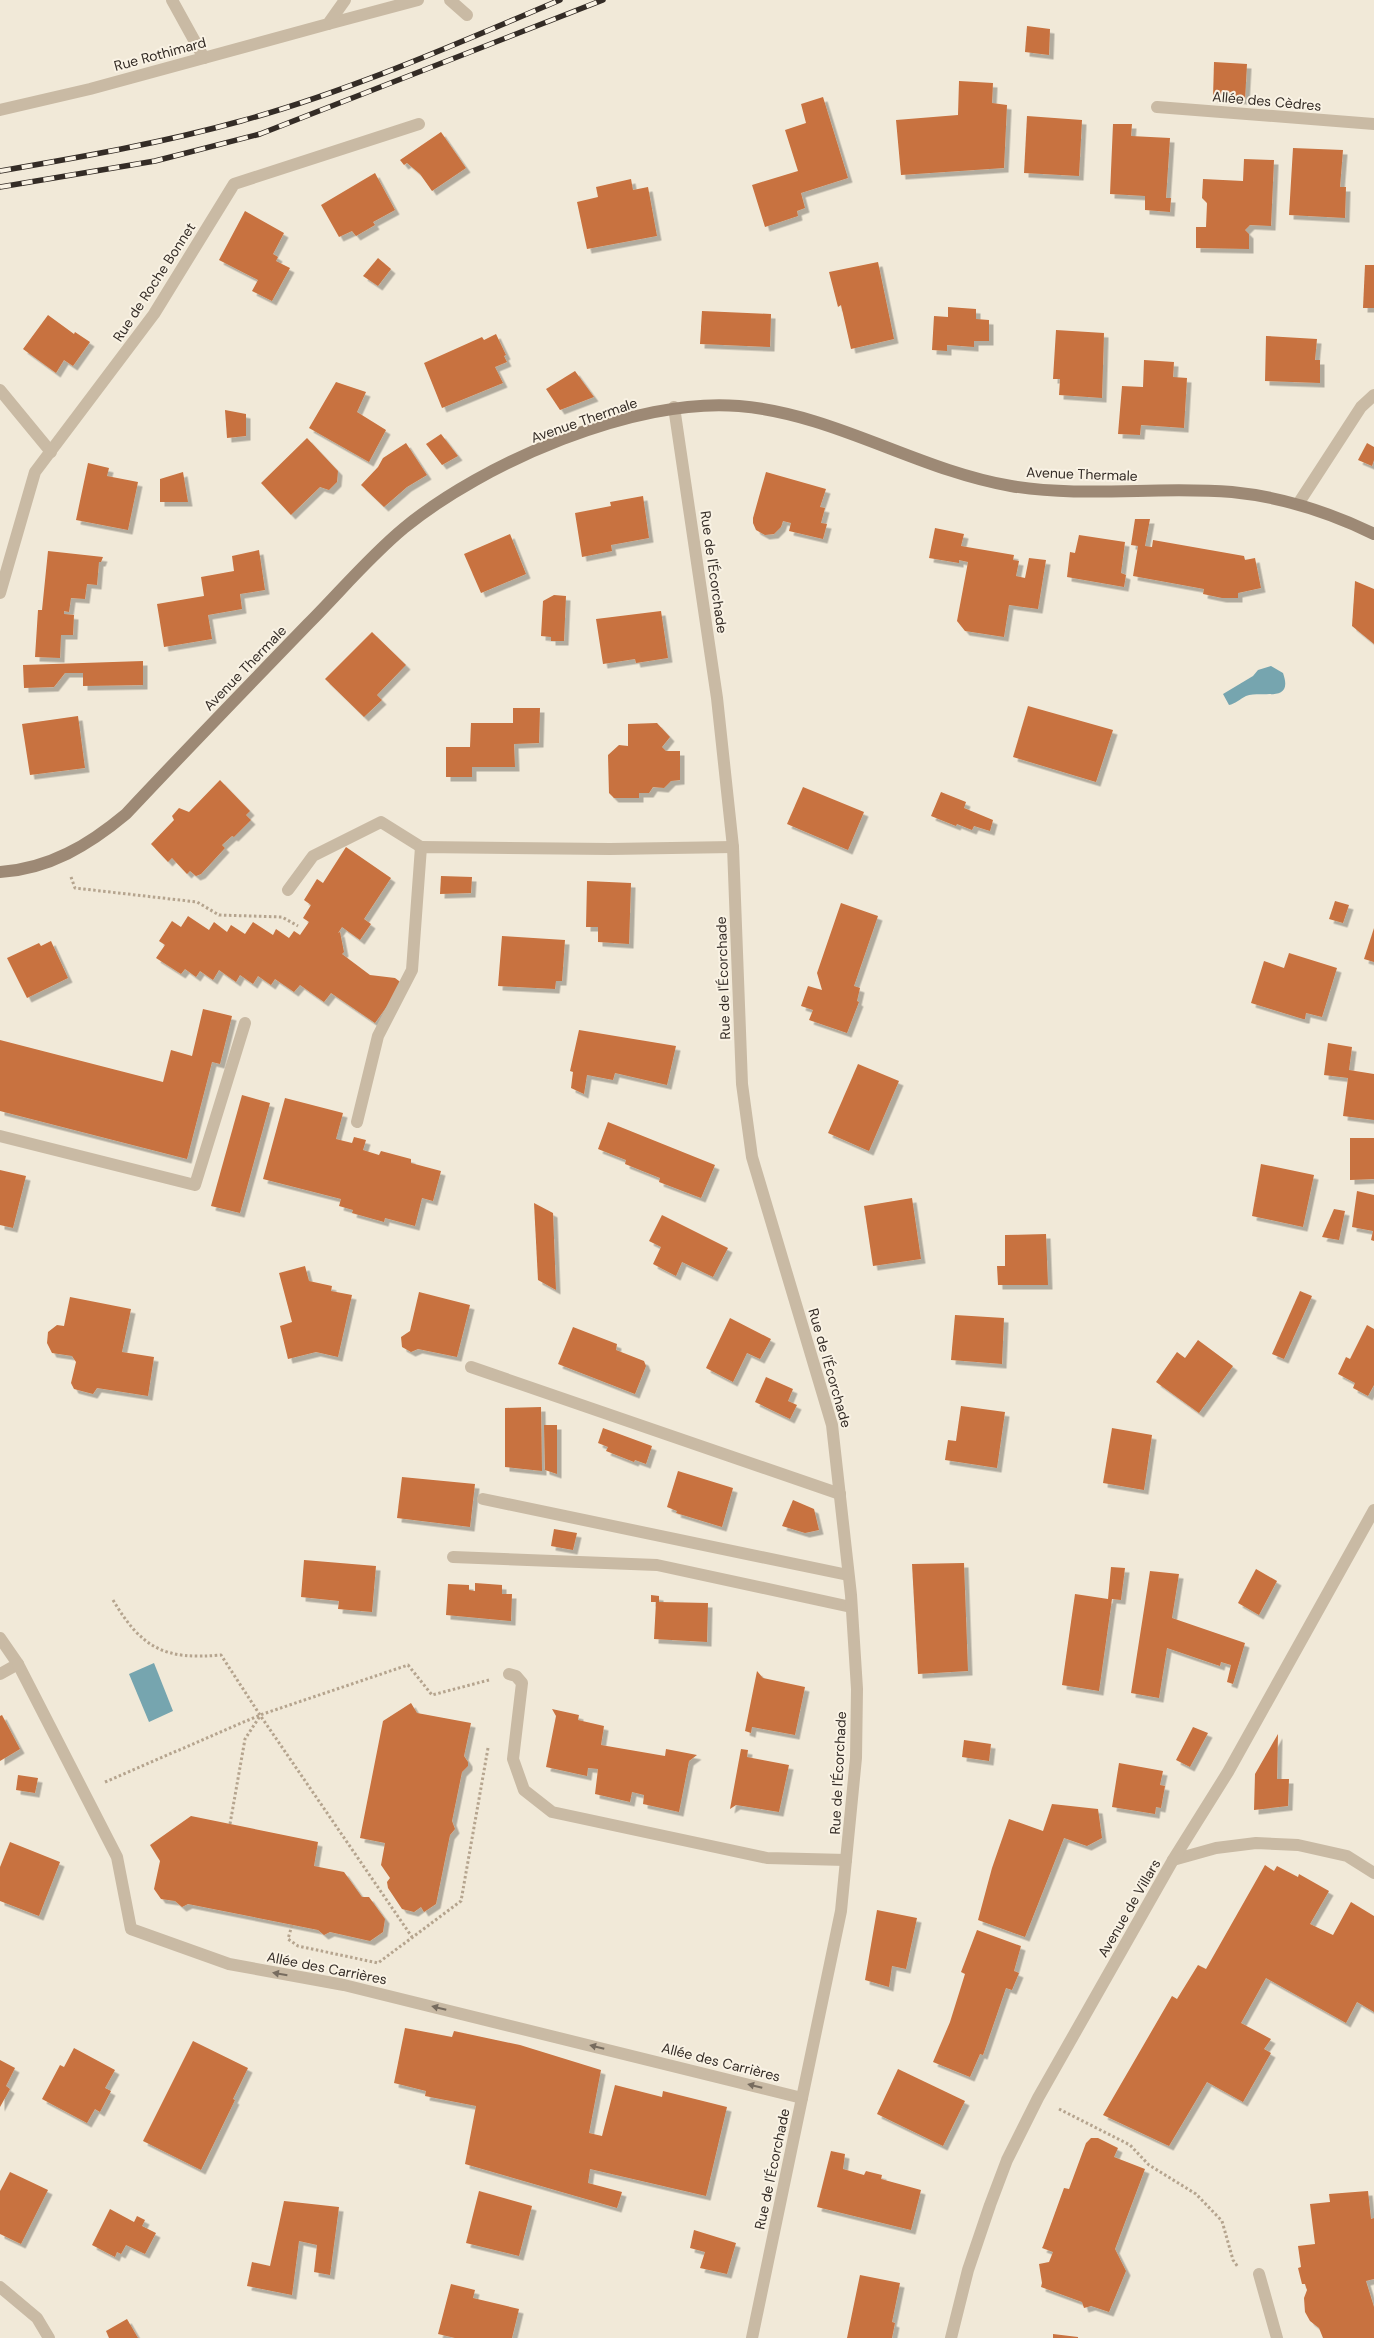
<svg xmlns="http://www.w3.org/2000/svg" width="1374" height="2338" viewBox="0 0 1374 2338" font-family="'DM Sans',sans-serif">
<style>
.water{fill:#76a5af}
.building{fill:#c8723f;filter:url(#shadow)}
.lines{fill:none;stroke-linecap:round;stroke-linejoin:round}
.path{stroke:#b5a48e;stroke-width:3;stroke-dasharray:2.5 2.5;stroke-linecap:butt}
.service{stroke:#c9baa4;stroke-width:12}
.minor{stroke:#c9baa4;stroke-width:12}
.secondary{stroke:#9d8975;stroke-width:12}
.rail-casing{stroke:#342c26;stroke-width:5.5}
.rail{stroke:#f9f2e4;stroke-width:4;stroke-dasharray:11;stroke-linecap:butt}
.oneway{fill:#776c5f}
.labels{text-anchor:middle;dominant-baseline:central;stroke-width:4;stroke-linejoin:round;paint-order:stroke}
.street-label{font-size:14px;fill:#342c26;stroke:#f9f2e4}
</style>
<defs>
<filter id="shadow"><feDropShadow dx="4.5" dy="4.5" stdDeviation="0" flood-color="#0004"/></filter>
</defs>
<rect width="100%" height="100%" fill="#f1e9d8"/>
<g class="water">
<path d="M1271,666L1283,673C1294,704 1262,690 1246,696C1240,699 1235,704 1229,705L1223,694L1253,676L1258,670Z"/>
<path d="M154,1663L173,1711L149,1722L129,1674Z"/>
</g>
<g class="building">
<path d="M1027,26L1050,29L1049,55L1025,52Z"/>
<path d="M1214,62L1247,64L1245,100L1213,98Z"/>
<path d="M959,81L993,83L992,103L1007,105L1004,168L901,175L896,120L958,115Z"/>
<path d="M823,97L848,178L801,193L805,208L797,211L798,216L765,227L752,185L798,171L785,130L806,123L801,104Z"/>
<path d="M1027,116L1082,120L1079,176L1024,173Z"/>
<path d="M1113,124H1132L1131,136L1170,138L1166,198H1171L1170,212L1145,210V196L1110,194Z"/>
<path d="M441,132L466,168L432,191L420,174L407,163L404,165L400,160Z"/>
<path d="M1293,148L1343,150L1340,187H1346L1345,218L1289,215Z"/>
<path d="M1244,159L1274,160L1271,226L1250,225L1245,230L1249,234V249L1196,248V227H1206L1207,203L1202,198L1203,179L1243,181Z"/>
<path d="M375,173L395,210L373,222L375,225L356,236L352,231L339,237L321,205Z"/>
<path d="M631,179L633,190L648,187L657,236L587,249L577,202L598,197L596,187Z"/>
<path d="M245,211L284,233L273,254L278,257L276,261L290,268L272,301L252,291L258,280L219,260Z"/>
<path d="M378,258L391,269L378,286L363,276Z"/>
<path d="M878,262L894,339L851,349L841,305L838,307L829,272Z"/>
<path d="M1365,265H1374V308H1363Z"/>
<path d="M948,307L976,309V319L989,320V341H974V347L947,345V351L932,350L934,316L948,317Z"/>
<path d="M702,311L771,314L770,347L700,344Z"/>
<path d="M48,315L74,334L75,332L90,342L73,366L64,360L56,373L23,349Z"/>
<path d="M1056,330L1104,333L1102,398L1059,395L1060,379H1053Z"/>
<path d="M496,334L506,355L504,356L507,362L495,367L503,383L442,408L424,363L482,337L484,340Z"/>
<path d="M1266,336L1317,339L1315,360H1320V383L1265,381Z"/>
<path d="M1144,360L1174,362L1173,377L1187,378L1184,428L1141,425L1140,435L1118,434L1122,386L1143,387Z"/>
<path d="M575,371L594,397L560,410L546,389Z"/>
<path d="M336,382L366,392L357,412L386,430L369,462L309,428Z"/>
<path d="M225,410L246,414V436L227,438Z"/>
<path d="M441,434L458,456L442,465L426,444Z"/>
<path d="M307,438L338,471L337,482L329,490L320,487L291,515L261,483Z"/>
<path d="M406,443L427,475L407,487L384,507L361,485L378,467L383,458Z"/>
<path d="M1367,443L1374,447V460L1372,466L1358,460Z"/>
<path d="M88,463L109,468L107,476L138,482L128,530L76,520Z"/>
<path d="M183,472L188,502H160V479Z"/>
<path d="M766,472L826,489L820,507L825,508L821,523L827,524L823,539L789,531L791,523L783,521L781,527L774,534L765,535L756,530L753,523V518Z"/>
<path d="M643,496L649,538L611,545L612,551L582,557L575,513L611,506L610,502Z"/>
<path d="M1135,519H1150L1145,546L1152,547L1153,540L1244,556L1245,560L1255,558L1261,588L1238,593V598H1222L1203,594L1204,589L1133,576L1138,546L1131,545Z"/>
<path d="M935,528L964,534L961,546L1014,555L1013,560L1019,561L1016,576L1025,578L1029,558L1046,560L1038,609L1009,605L1004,637L965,631L957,621L968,562L959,560V563L929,558Z"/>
<path d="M510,534L526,574L481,593L464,554Z"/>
<path d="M1079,535L1125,542L1121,573L1126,575L1124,587L1067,577L1070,552L1075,553Z"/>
<path d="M259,550L265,590L240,594L242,609L208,615L212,639L164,647L157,604L204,596L201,577L234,571L232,556Z"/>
<path d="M48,551L103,557L101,562H99L97,585L87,584L85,599L71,598L69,612L64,611V614L74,615L73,635H61L60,658L35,657L38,610H42Z"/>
<path d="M1355,581L1374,589V644L1352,626Z"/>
<path d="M554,595L566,596L564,641H551V637L541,636L543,601Z"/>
<path d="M661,611L668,658L636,663L635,659L603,664L596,619Z"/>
<path d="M372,632L406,665L377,695L382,700L364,717L325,679Z"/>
<path d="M143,661V685L83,686V673H65L54,687L24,688L23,665Z"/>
<path d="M1028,706L1113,730L1096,782L1013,757Z"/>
<path d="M513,708H540L539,743L514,744L515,767H472V777H446V747H470L471,723H513Z"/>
<path d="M78,716L85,768L30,775L22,724Z"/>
<path d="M657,723L670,737L662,747L666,751H680V780L671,781L664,788L653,787L649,793H639V798H614L609,793L608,755L619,745L628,746V724Z"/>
<path d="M220,780L250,811L246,815L251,820L234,837L232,836L222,845L225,848L201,874L196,876L190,871L187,874L172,858L168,862L151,844L174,820L172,816L179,808L189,812Z"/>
<path d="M803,787L864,812L848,850L787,824Z"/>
<path d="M941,792L966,802L964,808L993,820L990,831L974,826L972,830L957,824L956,826L931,816Z"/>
<path d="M346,847L391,878L364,919L371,924L360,940L342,927L338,933L340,932L344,952L342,954L370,975L395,978L403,984L375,1023L331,993L324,1002L300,985L294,992L275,979L271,985L258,976L253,984L240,975L236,982L219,970L213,980L200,971L196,977L185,969L181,974L156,958L165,945L159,941L172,921L181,927L188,916L209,930L214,922L227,932L231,925L245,934L253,922L273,935L276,929L289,938L294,931L300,935L309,922L303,918L311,905L304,900L317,879L323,883Z"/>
<path d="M441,876L472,877L471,893L440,894Z"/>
<path d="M587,881L631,883L629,944L598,942V927H586Z"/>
<path d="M1335,901L1349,905L1343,923L1329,919Z"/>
<path d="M841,903L878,916L854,986L860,988L857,1001L859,1002L847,1033L809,1020L813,1010L801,1006L808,986L822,990L817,973Z"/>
<path d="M1374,928V962L1364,959Z"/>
<path d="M502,936L565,940L562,981H556L555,989L498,986Z"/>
<path d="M51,941L68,978L27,998L7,958L39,943L41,946Z"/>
<path d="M1289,953L1337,968L1322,1017L1306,1013L1305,1019H1303L1251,1003L1264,961L1284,968Z"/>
<path d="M203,1009L232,1016L220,1064L212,1062L187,1159L0,1111V1040L163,1082L171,1050L192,1056Z"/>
<path d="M579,1030L676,1046L667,1085L615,1073L613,1080L587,1075L584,1094L571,1088L573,1072L570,1071Z"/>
<path d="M1328,1043L1352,1047L1349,1070L1374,1074V1120L1343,1116L1348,1078L1324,1075Z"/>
<path d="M858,1064L899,1081L869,1151L828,1133Z"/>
<path d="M242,1095L270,1103L240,1213L211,1206Z"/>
<path d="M285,1098L343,1113L336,1139L352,1143L354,1137L366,1140L363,1150L379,1155L381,1151L411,1159V1163L441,1171L433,1201L422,1198L415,1226L385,1218L384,1222L352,1213L353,1210L339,1206L341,1199L263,1179Z"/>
<path d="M608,1122L715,1165L701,1198L659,1182L660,1178L625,1164L626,1160L598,1149Z"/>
<path d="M1350,1138H1374V1179L1350,1180Z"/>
<path d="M1261,1164L1314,1175L1303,1227L1252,1216Z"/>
<path d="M0,1170L26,1176L13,1228L0,1225Z"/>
<path d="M1357,1191L1374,1195V1241L1371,1240L1373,1231L1352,1227Z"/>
<path d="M912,1198L921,1259L873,1266L864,1206Z"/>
<path d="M534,1203L553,1213L556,1290L538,1280Z"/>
<path d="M1334,1209L1345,1211L1339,1240L1322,1237Z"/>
<path d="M662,1215L728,1248L713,1277L682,1262L676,1276L653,1264L661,1247L649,1241Z"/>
<path d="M1046,1234L1048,1285H998L997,1266H1005V1235Z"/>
<path d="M305,1266L309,1281L332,1286L331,1291L352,1295L338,1357L316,1352L288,1359L280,1326L292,1322L279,1273Z"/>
<path d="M1300,1291L1312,1296L1284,1359L1272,1354Z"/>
<path d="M419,1292L470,1305L457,1357L418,1349L411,1352L402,1347L401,1337L410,1331Z"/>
<path d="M70,1297L131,1309L122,1352L154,1357L148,1396L97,1388L93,1394L74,1389L71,1383L76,1362L72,1356L52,1353L47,1343L48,1332L57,1325L64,1326Z"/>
<path d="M955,1315L1004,1318L1002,1364L951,1360Z"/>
<path d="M730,1318L771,1339L760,1359L747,1353L733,1382L706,1368Z"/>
<path d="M1367,1325L1374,1329V1385L1368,1396L1353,1388L1355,1383L1338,1374L1346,1357L1350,1359Z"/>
<path d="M573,1327L617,1344L616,1350L644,1361L646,1366L635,1394L558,1364Z"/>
<path d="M1198,1340L1233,1366L1199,1413L1156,1382L1177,1352L1185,1358Z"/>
<path d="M766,1377L793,1389L788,1401L797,1405L790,1419L755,1402Z"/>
<path d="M961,1406L1005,1412L997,1468L945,1460L948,1440L956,1441Z"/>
<path d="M541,1407L542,1471L505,1467V1408Z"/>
<path d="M544,1425H557V1474L545,1470Z"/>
<path d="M603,1428L652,1446L646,1464L635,1460L634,1462L606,1451L608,1447L598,1443Z"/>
<path d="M1112,1428L1152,1435L1144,1490L1103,1483Z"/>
<path d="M678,1471L733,1488L722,1527L676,1513L677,1511L667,1507Z"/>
<path d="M402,1477L475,1484L470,1527L397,1518Z"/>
<path d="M793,1500L814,1509L819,1530L805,1533L782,1526Z"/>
<path d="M554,1529L577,1533L573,1550L551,1546Z"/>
<path d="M304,1560L376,1566L372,1612L338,1609L339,1601L301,1597Z"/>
<path d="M964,1563L968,1671L918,1674L912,1564Z"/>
<path d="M1111,1567L1125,1568L1121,1600L1112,1599L1099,1691L1062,1685L1075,1594L1108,1599Z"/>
<path d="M1256,1569L1277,1581L1259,1615L1238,1603Z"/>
<path d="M1150,1571L1179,1574L1172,1618L1245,1643L1233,1684L1227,1682L1231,1665L1221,1662L1220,1666L1167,1648L1159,1698L1131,1693Z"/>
<path d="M475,1583L502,1585V1594H512L511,1621L446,1615L448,1584L469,1585V1590L475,1591Z"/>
<path d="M651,1595L659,1596V1602L708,1603L707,1642L654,1639L656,1602H651Z"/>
<path d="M757,1671L763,1678L805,1687L795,1735L752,1727L751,1733L745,1731Z"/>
<path d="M411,1703L417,1713L471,1723L464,1756L468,1762V1766L462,1772L452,1821L455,1829L450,1835L436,1904L424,1912L421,1907L414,1912L402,1909L388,1888L387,1882L390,1878L381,1865L385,1843L360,1838L383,1721Z"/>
<path d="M552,1709L579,1715L578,1720L604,1726L601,1745L665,1756L666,1749L697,1755L689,1761L679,1812L643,1804L644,1795L632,1792L630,1802L595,1794L598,1769L588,1768L587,1776L546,1767L556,1716Z"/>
<path d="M2,1715L20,1749L0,1761V1716Z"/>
<path d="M1193,1727L1208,1733L1190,1767L1176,1760Z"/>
<path d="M1278,1734L1277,1779H1289L1288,1806L1254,1810L1255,1774Z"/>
<path d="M964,1740L991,1744L989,1761L962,1757Z"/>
<path d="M741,1749L748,1750L747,1757L789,1765L779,1812L736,1805L730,1809Z"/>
<path d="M1119,1763L1163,1771L1160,1785L1165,1786L1161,1808L1156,1807L1155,1814L1112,1807Z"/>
<path d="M18,1775L38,1778L35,1793L16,1790Z"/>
<path d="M1052,1804L1098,1809L1102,1838L1087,1846L1064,1838L1025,1937L978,1920L992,1868L1009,1819L1043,1831Z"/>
<path d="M191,1816L318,1842L314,1866L344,1872L362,1897H369L385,1919L383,1932L370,1941L330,1932L324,1935L318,1930L188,1904L182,1907L175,1901L161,1899L154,1889L160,1861L150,1845Z"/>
<path d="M10,1842L60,1862L39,1916L0,1901V1867Z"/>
<path d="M1265,1865L1274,1871L1277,1866L1298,1877L1299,1874L1329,1891L1310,1924L1333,1935L1351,1902L1374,1916V2012L1357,2002L1346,2023L1266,1978L1241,2023L1271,2039L1264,2049L1271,2053L1243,2102L1207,2082L1169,2146L1103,2115L1172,1996L1177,1999L1198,1965L1206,1969Z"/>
<path d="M877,1910L917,1918L906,1969L892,1966L889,1987L865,1980Z"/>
<path d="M977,1930L1021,1946L1014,1971L1019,1973L1012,1990L1006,1988L983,2055L980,2054L970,2077L933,2062L950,2022L965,1974L961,1972Z"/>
<path d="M405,2028L452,2037L454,2031L520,2045L601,2070L589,2133L602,2136L615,2085L662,2097L663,2091L727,2107L706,2196L590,2169L588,2183L622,2192L617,2208L465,2164L476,2106L425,2096L426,2091L394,2083Z"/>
<path d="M193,2041L248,2068L233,2099L235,2100L201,2170L143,2141Z"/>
<path d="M74,2048L115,2070L105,2088L111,2091L100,2112L95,2109L87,2123L42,2099L60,2065L64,2067Z"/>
<path d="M0,2060L15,2068L6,2086L10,2089L0,2107Z"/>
<path d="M898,2069L965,2101L943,2146L877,2114Z"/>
<path d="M1091,2138H1098L1118,2148L1114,2157L1145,2169L1115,2249L1126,2271L1109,2312L1091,2306L1084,2308L1082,2302L1041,2287L1042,2283L1039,2264L1049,2262L1053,2252L1042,2248L1043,2246L1064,2188L1069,2189L1086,2143Z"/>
<path d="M831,2151L845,2154L843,2169L864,2175L866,2171L882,2175L881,2179L921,2190L911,2230L817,2207Z"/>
<path d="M10,2172L48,2190L21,2244L0,2234V2191Z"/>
<path d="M479,2191L532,2206L519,2256L466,2243Z"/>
<path d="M1368,2191L1371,2219L1374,2218V2279L1366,2281L1374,2307V2338H1323L1319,2328L1310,2321L1305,2312L1304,2298L1307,2290L1305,2284H1302L1298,2268L1301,2267L1298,2246L1315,2244L1310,2204L1330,2202L1329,2194Z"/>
<path d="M284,2201L339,2207L330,2275L314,2272L317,2245L299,2241L292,2295L247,2286L252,2262L270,2266Z"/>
<path d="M110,2209L134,2222L137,2216L145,2220L142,2226L156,2233L145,2254L126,2245L121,2254L117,2252L115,2257L92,2245Z"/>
<path d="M694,2230L736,2243L727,2274L700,2268L705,2252L690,2248Z"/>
<path d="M860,2275L900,2283L892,2322L895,2323L892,2338H847Z"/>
<path d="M451,2284L475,2290L473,2298L519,2309L512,2338H455L438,2334Z"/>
<path d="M127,2319L138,2338H109L106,2331Z"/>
<path d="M1053,2334L1078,2337V2338H1053Z"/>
</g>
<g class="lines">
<g class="path">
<path d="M71,877L75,888L197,902L219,915L282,917L298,926"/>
<path d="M113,1600C142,1649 165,1660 221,1655L260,1715L412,1937"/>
<path d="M105,1782L260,1715L408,1665L432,1695L489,1680"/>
<path d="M230,1824L245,1739L260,1716"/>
<path d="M292,1925L288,1939L298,1946L378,1963L461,1901L488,1748"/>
<path d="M1059,2109L1130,2145L1149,2165L1196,2194L1222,2221L1233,2260L1238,2267"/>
</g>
<g class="service">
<path d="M450,0L467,15"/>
<path d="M328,24L418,0"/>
<path d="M0,1136L195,1185L245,1023"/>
<path d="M471,1367L840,1494"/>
<path d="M483,1499L848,1575"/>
<path d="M453,1557L657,1565L851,1607"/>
<path d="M509,1674L516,1676L522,1683L513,1759L524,1790L552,1812L767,1858L846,1860"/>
<path d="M1173,1860L1216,1848L1256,1843L1298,1845L1347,1856L1374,1873"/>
<path d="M1259,2274L1277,2338"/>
</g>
<g class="minor">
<path d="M172,0L204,58"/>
<path d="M1157,107L1374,124"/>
<path d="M0,110L90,89L328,24L345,0"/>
<path d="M0,390L51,452"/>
<path d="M674,407L717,698L733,847L742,1084L752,1157L832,1425L851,1595L857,1689L856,1758L841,1911L752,2338"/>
<path d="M1298,504L1361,407L1374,395"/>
<path d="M0,593L35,472L154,314L234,184L419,124"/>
<path d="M288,890L313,856L381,822L421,847"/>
<path d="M357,1122L378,1036L412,970L421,847L610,849L733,847"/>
<path d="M0,1638L18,1664L0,1674"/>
<path d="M18,1664L117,1857L131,1929L229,1964L344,1985L802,2098"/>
<path d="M0,2287L37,2318L49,2338"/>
<path d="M951,2338L968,2270L990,2205L1007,2160L1038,2098L1173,1860L1228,1772L1374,1510"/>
</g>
<path class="secondary" d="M0,872C49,869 89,845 126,814C186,750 247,687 308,624C340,592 369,557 404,528C483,463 635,397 739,406C835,414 917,470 1011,486C1084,498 1158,486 1232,492C1282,497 1329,512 1374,534"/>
<defs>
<g id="rail">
<path d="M0,171C81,157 162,143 241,121C350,91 456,44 560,0"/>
<path d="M0,187L155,161L260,134L603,0"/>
</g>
</defs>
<use href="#rail" class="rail-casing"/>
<use href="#rail" class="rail"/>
</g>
<defs><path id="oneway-solid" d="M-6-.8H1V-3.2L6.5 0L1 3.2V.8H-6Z" transform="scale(1.25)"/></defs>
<g class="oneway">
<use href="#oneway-solid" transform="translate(280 1974) rotate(-170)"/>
<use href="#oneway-solid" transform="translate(439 2008) rotate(-166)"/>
<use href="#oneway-solid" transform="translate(597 2047) rotate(-166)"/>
<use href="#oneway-solid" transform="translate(755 2086) rotate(-166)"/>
</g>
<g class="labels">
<g class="street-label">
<text transform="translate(160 54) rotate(-15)">Rue Rothimard</text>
<text transform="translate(1267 101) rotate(5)">Allée des Cèdres</text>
<text transform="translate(154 282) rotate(-57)">Rue de Roche Bonnet</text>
<text transform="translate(584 420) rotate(-19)">Avenue Thermale</text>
<text transform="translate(1082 474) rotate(2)">Avenue Thermale</text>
<text transform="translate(714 572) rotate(82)">Rue de l'Écorchade</text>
<text transform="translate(245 668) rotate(-46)">Avenue Thermale</text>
<text transform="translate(723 978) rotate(-92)">Rue de l'Écorchade</text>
<text transform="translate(830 1368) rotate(74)">Rue de l'Écorchade</text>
<text transform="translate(838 1773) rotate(-87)">Rue de l'Écorchade</text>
<text transform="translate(1129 1908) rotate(-60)">Avenue de Villars</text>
<text transform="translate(327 1968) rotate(11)">Allée des Carrières</text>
<text transform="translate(721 2062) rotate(14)">Allée des Carrières</text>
<text transform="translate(772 2169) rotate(-78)">Rue de l'Écorchade</text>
</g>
</g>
</svg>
